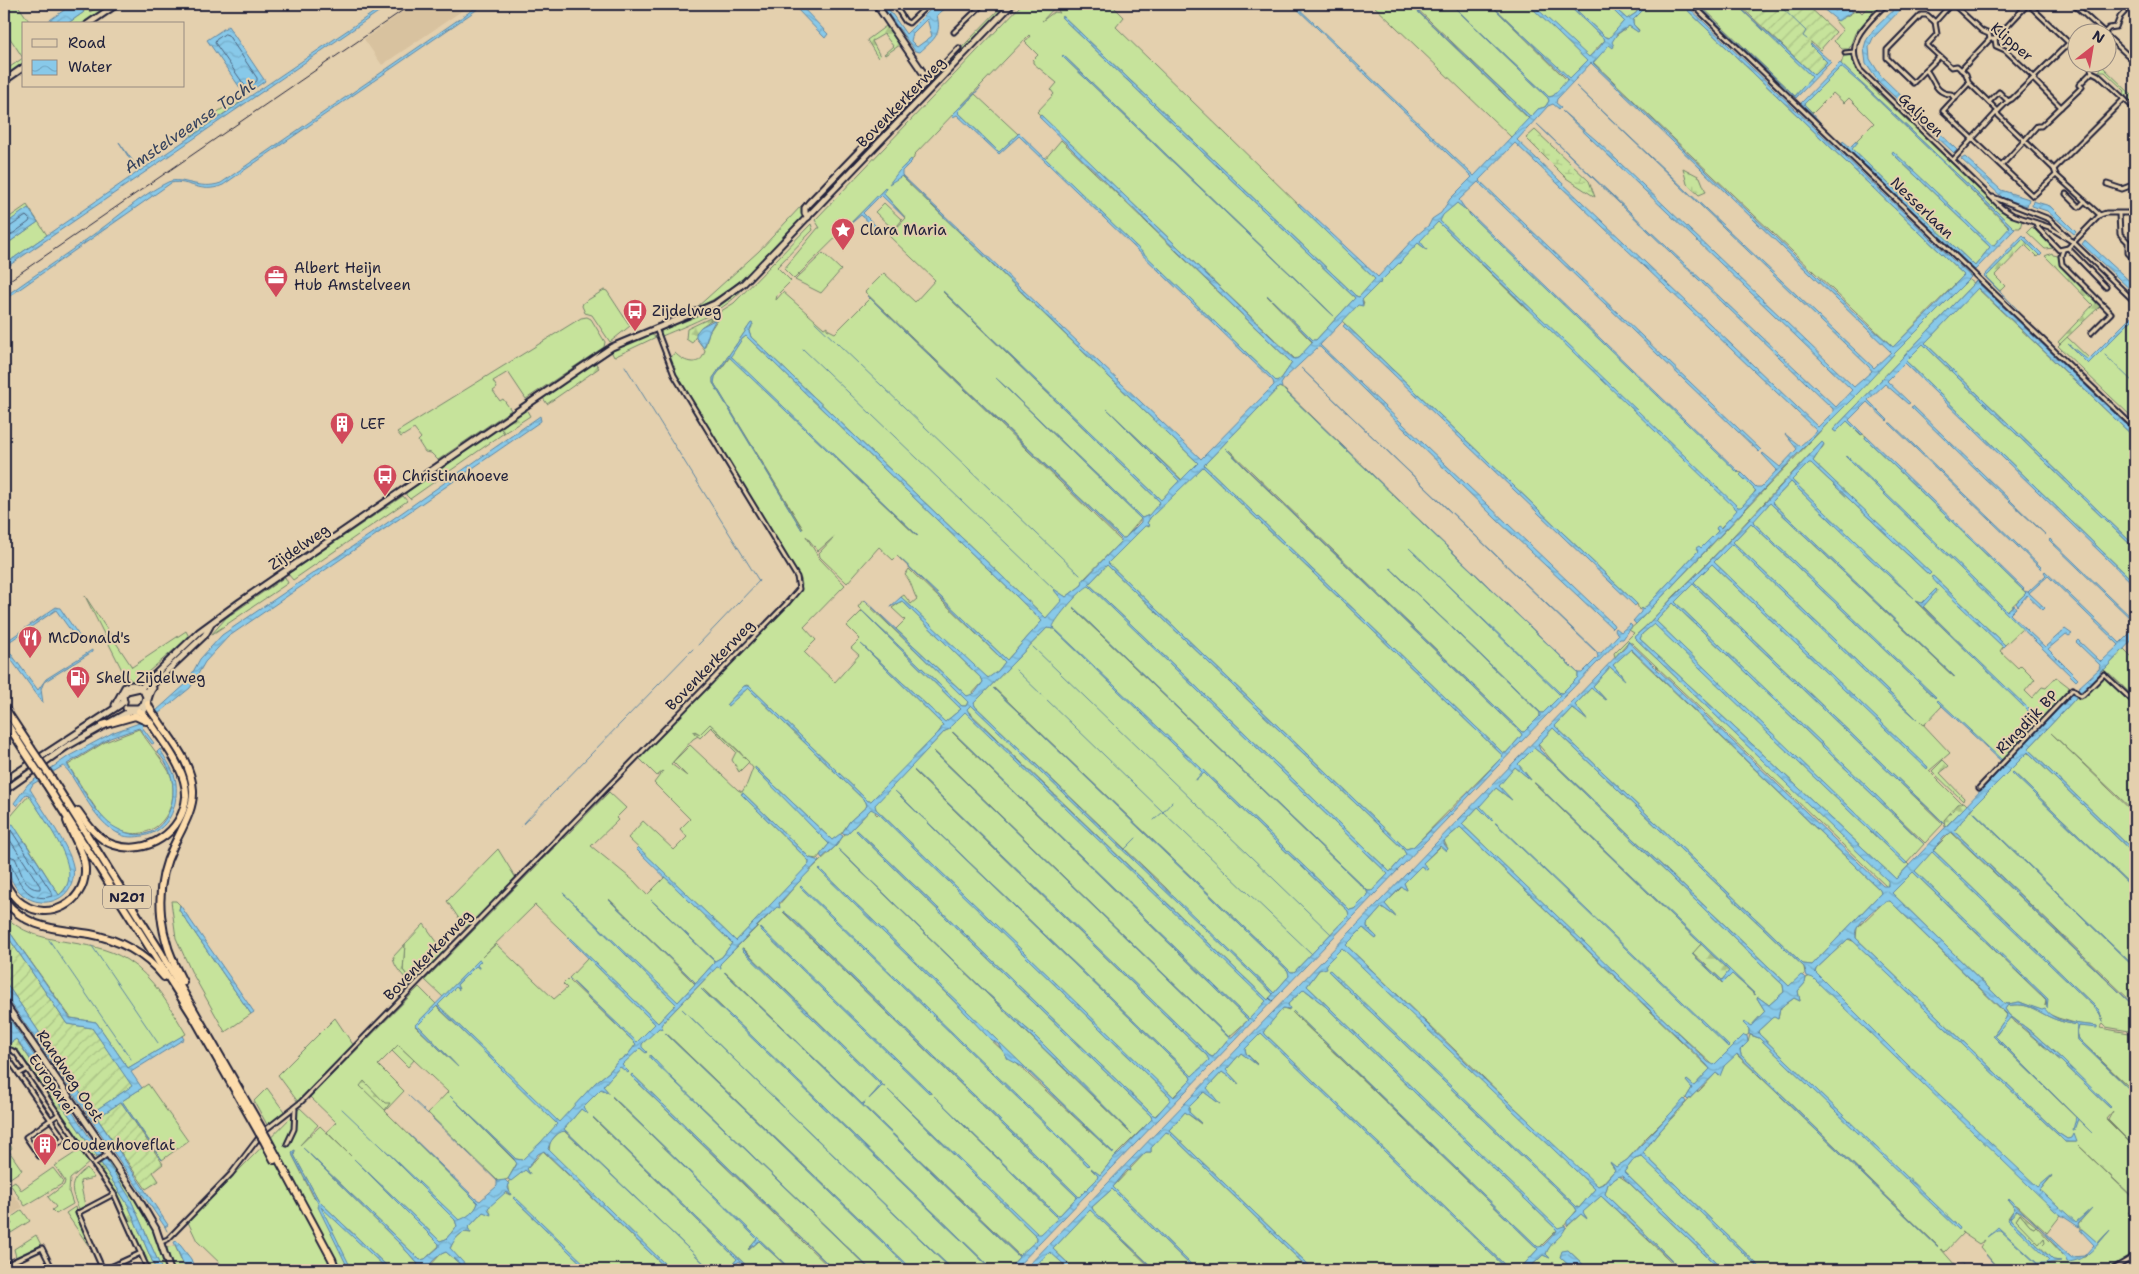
<svg xmlns="http://www.w3.org/2000/svg" width="2139" height="1274" viewBox="0 0 2139 1274" font-family="'Shantell Sans',sans-serif">
<style>
.built{fill:#d8c29f}
.grass{fill:#c6e39b;stroke:#74826b;fill-rule:evenodd}
.forest{fill:url(#forest-firs);stroke:#74826b}
.wetland{fill:url(#wetland-marsh);stroke:#74826b}
.garden{fill:url(#garden-furrows);stroke:#74826b}
.water{fill:url(#water-waves);stroke:#5f86a3;fill-rule:evenodd}
.lines{fill:none;stroke-linecap:round;stroke-linejoin:round}
.shore{stroke:#4b6581;stroke-width:1}
.stream{stroke:#5f86a3;stroke-width:1}
.ferry{stroke:#36435e;stroke-width:1;stroke-dasharray:6 5;stroke-linecap:butt}
.street-casing{stroke:#22223b;stroke-width:7}
.secondary-casing{stroke:#22223b;stroke-width:9}
.highway-casing{stroke:#22223b;stroke-width:10}
.street{stroke:#e4d0ae;stroke-width:3}
.secondary{stroke:#e4d0ae;stroke-width:5}
.highway{stroke:#fcdcac;stroke-width:6}
.tram{stroke:#22223b;stroke-width:1}
.highway-bridge-casing{stroke:#22223b;stroke-width:10;stroke-linecap:butt}
.highway-bridge{stroke:#fcdcac;stroke-width:6}
.labels{text-anchor:middle;dominant-baseline:central;stroke-width:4;stroke-linejoin:round;paint-order:stroke}
.shield{fill:#e4d0ae;stroke:#5c565e;stroke-width:1}
.shield-label{font-size:14px;font-weight:bold;fill:#22223b}
.street-label{font-size:15px;fill:#22223b;stroke:#e4d0ae}
.poi-label{font-size:15px;fill:#22223b;stroke:#e4d0ae;text-anchor:start}
.water-label{font-size:16px;font-style:italic;fill:#36435e;stroke:#e4d0ae}
</style>
<defs>
<pattern id="forest-firs" width="22" height="20" patternUnits="userSpaceOnUse" patternTransform="scale(1.25)"><rect width="22" height="20" fill="#c6e39b"/><path d="M5 1l3.5 6h-7zM16 11l3.5 6h-7z" fill="#aac286"/></pattern>
<pattern id="wetland-marsh" width="20" height="14" patternUnits="userSpaceOnUse" patternTransform="scale(1.25)"><rect width="20" height="14" fill="#c6e39b"/><path d="M1 5h8M5 5V1M11 12h8M15 12V8" fill="none" stroke="#aac286"/></pattern>
<pattern id="garden-furrows" width="10" height="10" patternUnits="userSpaceOnUse" patternTransform="scale(1.25)"><rect width="10" height="10" fill="#c6e39b"/><path d="M-1 1l2-2M0 10L10 0M9 11l2-2" fill="none" stroke="#aac286"/></pattern>
<pattern id="water-waves" width="16" height="10" patternUnits="userSpaceOnUse" patternTransform="scale(1.25)"><rect width="16" height="10" fill="#88c9e9"/><path d="M0 5q4-4 8 0t8 0" fill="none" stroke="#75acc9"/></pattern>
</defs>
<rect width="100%" height="100%" fill="#e4d0ae"/>
<filter id="ink" filterUnits="userSpaceOnUse"><feTurbulence type="fractalNoise" baseFrequency=".02" numOctaves="2"/><feDisplacementMap in="SourceGraphic" scale="10" xChannelSelector="R" yChannelSelector="G"/><feConvolveMatrix kernelMatrix="1 2 1 2 8 2 1 2 1" color-interpolation-filters="sRGB"/></filter>
<g filter="url(#ink)">
<g class="built">
<path d="M414,4H472L382,65L364,39Z"/>
<path d="M4,1183L23,1207L8,1218L11,1223L4,1229Z"/>
</g>
<g class="grass">
<path d="M4,4H17L31,24H24V63L4,76V71L23,58L4,29Z"/>
<path d="M78,4H84L90,12L102,4H111L81,24H67L84,12Z"/>
<path d="M1004,4H1009L971,43L968,41Z"/>
<path d="M1022,4H1058L1042,21L1054,12L1060,13L1057,9L1062,4H1111L1124,17L1116,27L1376,280L1359,297L1356,296L1063,16L1061,17L1355,298L1316,340H1313L1267,296L1313,343L1298,358L1295,359L1037,112L1054,94L1051,90L1057,83L1033,63V60L1038,55L1025,42L1030,36L1029,35L914,155V158L899,171L900,177L901,176L1198,463L1182,480L1107,409L1179,481L1161,500L943,292L1160,502L1150,515L1142,518L998,380L1141,519L1125,538H1122L865,292L884,273L915,302L935,280L889,236L906,218L884,194L886,188L794,279L784,269L818,228H820L815,220ZM1063,55L1334,316L1062,56Z"/>
<path d="M1372,4H1410L1529,119L1511,137Z"/>
<path d="M1412,4H1490L1568,81L1553,96L1549,97L1454,7L1548,98L1549,101L1545,107L1538,109L1531,117Z"/>
<path d="M1491,4H1528L1588,61L1571,78H1568Z"/>
<path d="M1532,4H1567L1605,40L1589,57L1586,56Z"/>
<path d="M1570,4H1607L1624,21L1610,38L1605,37Z"/>
<path d="M1610,4H1642L1636,13L1627,19Z"/>
<path d="M1650,4H1681L1964,275L1893,347L1593,62L1615,36L1629,26L1638,32L1639,30L1633,24V20L1648,5L1651,7Z"/>
<path d="M1699,4H1736L1813,77L1795,96Z"/>
<path d="M1871,4H1880L1855,33L1849,49H1842L1834,41L1843,30L1835,21L1847,16L1858,9L1862,13Z"/>
<path d="M1844,55H1850L1855,69L1864,80L2001,210L2013,217L2022,221L2020,228H2014L1841,64Z"/>
<path d="M2101,63H2103V67L2135,98V101L2134,100L2130,103L2127,99L2130,96L2128,94L2124,97L2122,95L2125,91L2105,72H2095L2100,71Z"/>
<path d="M1841,66L1863,85L2010,228L1994,245H1992L1893,152L1892,153L1990,247L1975,266L1852,149L1857,142H1855L1874,123L1849,98L1844,103L1833,93L1813,113L1804,104Z"/>
<path d="M975,94L1018,134L999,152L958,112Z"/>
<path d="M240,97L242,101L192,136L189,131Z"/>
<path d="M1061,140L1292,363L1281,379L1276,381L1045,159Z"/>
<path d="M884,203L902,220L894,230L875,212Z"/>
<path d="M1457,203L1467,210L1470,215L1738,472L1742,473L1741,475L1756,489L1753,495L1720,528L1718,527L1716,529L1718,531L1701,548L1699,547L1697,549L1698,551L1643,610L1641,608L1639,610L1637,604L1342,321L1358,304H1364L1362,300L1399,262L1400,264V261L1418,243L1427,250L1419,241L1438,222L1532,314L1439,221L1442,215Z"/>
<path d="M27,205L47,235L8,262L4,256V246L38,222L28,209L4,225V221Z"/>
<path d="M802,205V218C770,252 739,290 696,308L759,251Z"/>
<path d="M811,224L813,230L777,267L791,281L777,295L776,300L783,292L824,328L827,326V329L835,333L870,298L1121,541L1084,579L1082,585L1066,597L1054,590L1063,600L1046,618L751,337L749,332L753,324L751,323L713,378V383L803,529L714,383L715,377L730,357L917,536L730,356L742,339L746,336L1042,621L1007,660L897,556L893,560L879,547L847,583L820,557L819,553L835,536L818,551L806,536L819,558L845,585L804,627L816,640L804,652L835,682L859,655L851,648L860,639L847,626L862,611L961,709L945,722L861,644L943,725C940,736 883,789 871,801H868L754,691L747,685L744,686L726,705L748,688L866,802L867,806L850,821L841,834L832,840L755,767L829,844L817,859L810,858L743,793L741,794L809,861V865L736,941L628,838L643,821L674,850L687,837L680,829L690,819L654,783L663,771L657,776L639,758L772,622L799,592L802,585L801,579L691,401L676,374L669,358L675,353C684,363 702,368 705,350L696,338L705,347L709,332L717,320H711L710,318L734,303ZM710,724L739,751L753,768L747,784L742,792L738,790L690,745L673,762L687,776L671,764L693,739L698,736L695,731L700,735Z"/>
<path d="M823,253L841,270L821,293L795,280Z"/>
<path d="M1968,279L1974,283L1833,430L1836,432L1847,421L1861,435L1863,434L1866,436L1865,438L2026,593L2007,611L1846,457L2023,628L2005,645L1933,576L1932,577L2003,647L2000,651L2018,668L2021,665L2035,679L2025,691L2032,698L2042,687L2046,688L2056,677L2069,687L2068,692L2003,762L1937,701L1942,706L1924,725L1920,721L1950,753L1929,771L1961,803L1944,823L1694,582L1712,564L1927,768H1928L1714,562L1731,543L1917,719L1733,542L1751,523L1935,698L1752,521L1770,503L1954,677L1772,502L1791,482L1900,586L1792,480L1809,462L1811,463L1929,575V572L1813,461L1824,445L1822,442C1772,493 1725,547 1674,596C1661,610 1648,625 1634,637L1889,881L1887,887L1632,643H1627L1615,657L1614,653L1634,633L1629,630L1636,624L1895,353ZM1936,589L1937,591L1923,606L2028,710L1916,602L1922,603Z"/>
<path d="M746,285C726,312 692,323 662,336L661,332L664,327C694,317 721,305 746,285Z"/>
<path d="M1977,288L2135,438V546L1925,343Z"/>
<path d="M604,290L607,291L630,326L610,342L592,315L585,313L582,306L583,303Z"/>
<path d="M587,317L591,319L605,342L604,347L526,399L508,372L493,381L497,388L493,391L500,401L503,399L511,410L438,460L431,453L425,452L418,441L421,438L414,429L401,437L397,432L581,318Z"/>
<path d="M2132,319L2135,322V420L2058,346L2067,337L2091,360Z"/>
<path d="M650,334L656,337L614,357L611,351Z"/>
<path d="M1923,344L2135,549V583L1906,361Z"/>
<path d="M1279,387L1285,390L1578,673V677L1562,693H1559L1560,696L1543,713H1541L1390,568L1540,713V716L1524,732H1522L1229,450L1244,467L1521,733L1522,735L1506,753H1503L1204,465Z"/>
<path d="M500,427L504,433L410,499L406,495V493Z"/>
<path d="M1202,466L1503,756L1413,847L1406,849L1108,563L1145,525L1149,527L1147,523L1150,518Z"/>
<path d="M403,496L407,501L293,580L288,574Z"/>
<path d="M1107,565L1403,849L1406,854L1390,872L1089,584Z"/>
<path d="M909,569L1005,662L998,671L989,678L983,675L901,597L904,595L911,604L917,599C912,591 912,582 905,575Z"/>
<path d="M285,577L288,583L211,635L226,618Z"/>
<path d="M1692,583L1943,824L1925,843L1675,602Z"/>
<path d="M1089,585L1388,874L1372,891H1368L1073,608L1367,891L1368,895L1354,909L1350,910L1052,627L1054,621L1084,587Z"/>
<path d="M85,596L132,667L186,631L189,637L141,678L132,681L124,674Z"/>
<path d="M863,600L966,699L968,702L966,706H962L858,607Z"/>
<path d="M902,601L982,679L983,682L970,696H967L896,629L905,620L892,608Z"/>
<path d="M1673,603L1924,844L1907,863L1909,865L1896,879L1640,639L1642,634L1654,623L1890,850L1906,863L1656,621Z"/>
<path d="M1047,628L1054,629L1203,772L1196,780L1204,773L1348,911L1349,915L1294,972H1291L994,688L1288,971L1289,976L1274,993L1194,917L1273,994L1268,1000L966,709L970,704L977,710L1186,910L1166,888L975,706L974,703Z"/>
<path d="M1630,649L1880,890L1881,893L1812,965L1803,964L1555,726L1572,708L1587,720L1575,705L1591,688L1606,700L1593,686L1610,667L1623,677L1613,665Z"/>
<path d="M2124,649L2135,660V698L2109,673L2106,675L2101,670L2105,669Z"/>
<path d="M2105,678L2135,707V812L2051,733L2135,814V852L2029,750V748L2075,699L2077,695L2081,699L2100,679Z"/>
<path d="M965,712L969,714L1267,1001L1249,1019L952,732L1248,1020L1229,1037L934,751L1229,1038L1213,1057L1210,1056L914,771L1207,1056L1210,1060L1192,1076L895,791L1190,1076L1191,1079L1173,1097L876,809L874,805L945,731L950,729L951,726Z"/>
<path d="M1553,728L1804,967L1805,974L1789,986L1553,762L1538,744Z"/>
<path d="M139,729C146,740 167,765 171,776C182,817 145,851 109,824C98,815 77,779 68,765L105,742Z"/>
<path d="M1534,748L1554,764L1783,985L1784,992L1769,1005L1758,997L1757,998L1765,1011L1751,1026L1743,1023L1749,1029V1034L1738,1041L1714,1066L1629,987L1462,824L1478,807L1492,821L1493,820L1479,806L1496,788L1512,800L1498,786L1515,767L1531,780L1518,764ZM1534,783H1535L1755,995L1732,974L1722,983L1693,954L1701,944Z"/>
<path d="M2025,752L2030,754L2135,855V889L2013,772L2135,890V967L1973,812L2135,968V1005L1954,831L1972,808Z"/>
<path d="M609,792L626,808L616,818L618,820L591,846L634,881L647,895L665,877L730,941L732,943L722,957L715,961L651,900L714,961V963L696,983L609,899L695,984L678,1002L675,1001L593,922L676,1004L658,1023L535,905L482,957L496,944L554,999L567,988L563,984L568,979L636,1044L627,1056L618,1061L609,1072L596,1082L541,1143L522,1160L516,1159L454,1100L517,1163L508,1179L499,1182L428,1113L448,1092L398,1045L378,1065L404,1091L385,1111L478,1203C476,1211 466,1218 459,1221L411,1176L455,1220L457,1226L446,1239L440,1241L358,1163L439,1244V1246L425,1259L420,1260L303,1148L401,1245L418,1264L413,1270H391L319,1201L294,1155L295,1150L292,1152L293,1156L313,1196L388,1270H227L197,1241L188,1222L300,1108L318,1125L300,1145L320,1126L351,1156L327,1132L336,1122L310,1097L419,987L436,1004L415,1026L458,1067L418,1025L436,1006L541,1106L438,1005L456,987L459,989L457,985L476,966L479,968L477,965L480,961L479,960L443,997L425,980Z"/>
<path d="M29,795C40,813 66,848 69,867C72,879 67,888 59,895L24,840L7,825L4,827V821L11,816Z"/>
<path d="M871,809L876,811L875,813L877,815L879,813L1170,1097L1171,1100L1155,1116L1153,1115L857,830L856,831L1151,1116L1152,1119L1116,1155L1100,1175L1091,1169L1098,1176L1097,1179L1079,1197L792,918L783,912L1077,1197L1060,1215H1057L954,1116L1056,1216L1057,1219L1041,1235H1038L892,1094L1037,1237V1240L1020,1256L863,1105L865,1102L862,1104L725,972L1019,1257L1008,1270H993L703,989L992,1270H953L920,1239L952,1270H913L666,1033L911,1270H871L700,1105L870,1270H834L632,1074L631,1076L832,1270H791L612,1097L758,1239L748,1249L749,1250L759,1241L790,1270H751L593,1118L737,1259L728,1270H671L549,1152L550,1142L560,1131H564L600,1164L564,1129L581,1109L586,1112L583,1107L601,1089L609,1093L603,1086L627,1058L640,1048L646,1053L647,1052L641,1047L642,1044L718,966L720,968V964L777,907L802,878L836,846L844,835L854,827ZM838,849L987,993L1035,1036L1131,1134ZM820,869L1113,1153L988,1037L985,1032ZM801,887L1089,1165L1088,1166ZM760,928L931,1093V1094L760,929ZM742,948H743L885,1087L882,1085L869,1099L881,1085Z"/>
<path d="M1460,827L1710,1069L1694,1086L1687,1080L1686,1081L1692,1088L1686,1098L1646,1138L1627,1160L1616,1167L1610,1163L1615,1170L1602,1184L1598,1186L1592,1182L1346,945L1363,928L1376,939L1377,937L1367,927V924L1382,907L1396,917L1385,904L1402,887L1407,890L1404,883L1421,866L1427,870L1423,863L1441,846L1446,850L1448,849L1444,841Z"/>
<path d="M1951,832L2135,1007V1032L2106,1027L2103,1024L2100,1028L2135,1034V1093L2132,1090L2131,1091L2135,1096V1147L2108,1120L2113,1111L2106,1119L2135,1148V1199L2078,1145L2135,1200V1206L2128,1213L2135,1207V1254L2108,1270H1996V1266L1980,1247L1985,1240L1979,1244L1961,1232L1963,1233L1945,1252L1941,1249L1955,1265L1950,1270H1763L1643,1153C1658,1131 1678,1112 1696,1092L1699,1091L1716,1073L1719,1076L1724,1066L1736,1054L1938,1246L1741,1055L1740,1050L1748,1042L1750,1035L1759,1038L1959,1228L1759,1034L1758,1031L1772,1018L1774,1016L1778,1019L1780,1009L1794,998L1800,1001L1798,991L1805,983L1806,978L1815,974L1816,969L1848,939L1855,942L2057,1134L2065,1142H2076L2074,1138L2067,1139L2058,1133L1856,938L1857,928L1886,900L1890,901L2007,1015L2006,1018L1993,1036L2091,1132L1995,1037L2009,1017L2061,1061L2110,1108V1107L2063,1060L2033,1033L2009,1015L2005,1009L2007,1006C2030,1001 2037,1013 2057,1020C2063,1022 2070,1024 2077,1025L2078,1040L2129,1087L2079,1039L2077,1033L2079,1026L2097,1027V1026L2078,1024L2058,1018L2020,1002L2008,1004L2004,1003L1892,893L1913,872L2046,1000L2045,1006L2047,999L1914,870L1932,851L2094,1007L2100,1014L2103,1021L2099,1010L1933,850ZM2014,1166L2038,1188L2052,1176L2040,1190L2076,1223L2091,1209L2077,1225L2096,1242L2098,1243L2110,1230L2085,1257L2066,1258L2036,1226L2034,1228L2030,1226L2020,1214L2016,1220L2020,1226L2053,1260L2060,1261L2045,1263L2049,1260L2048,1257L2008,1218L2015,1208L2008,1200L2018,1206L2047,1233L2061,1215Z"/>
<path d="M498,849L517,880L469,929L464,926L447,901Z"/>
<path d="M171,901H176L180,905L179,910L251,1014L225,1032L191,971L176,938Z"/>
<path d="M4,915C37,950 88,935 127,960C154,977 170,1007 186,1034L128,1068L96,1022L71,1018L4,924Z"/>
<path d="M424,924L445,953L414,985L403,970L405,944Z"/>
<path d="M1342,948H1345L1595,1189L1579,1208L1577,1207L1328,971L1575,1207L1577,1210L1564,1226L1558,1229L1307,986L1319,970Z"/>
<path d="M588,958L656,1024L639,1042L637,1043L569,978Z"/>
<path d="M1304,989L1325,1006L1556,1229L1557,1230L1539,1248L1292,1012L1538,1249L1519,1270H1510L1265,1034L1263,1031L1283,1008L1289,1010L1288,1004Z"/>
<path d="M335,1018L354,1046L298,1102L278,1075Z"/>
<path d="M1261,1033L1264,1035L1508,1270H1314L1169,1130L1185,1112L1201,1124L1189,1112V1107L1204,1092L1220,1104L1207,1091V1088L1222,1072L1239,1084L1226,1070L1241,1053L1257,1064L1246,1053L1245,1049Z"/>
<path d="M148,1084L188,1141L162,1160L122,1101Z"/>
<path d="M267,1088L286,1114L270,1130L254,1101Z"/>
<path d="M1165,1132L1169,1133L1310,1270H1197L1113,1187L1146,1152H1151V1148Z"/>
<path d="M10,1145L12,1148L9,1151L22,1170L6,1181L4,1178V1149Z"/>
<path d="M79,1146L90,1162L70,1179L69,1192L73,1204L56,1214L52,1210L56,1207L48,1197L64,1185L65,1181L55,1166L78,1151L76,1148Z"/>
<path d="M543,1151L668,1270H591L514,1199L588,1270H470L451,1252L450,1249L454,1240L463,1232L471,1233L468,1228L483,1212L491,1214L488,1208L504,1192L510,1195L508,1182L525,1170L530,1174L527,1169Z"/>
<path d="M1641,1156L1654,1167L1761,1270H1724L1624,1172L1635,1158Z"/>
<path d="M106,1160H109L142,1207L156,1232L169,1270H162L130,1198Z"/>
<path d="M53,1168L63,1181L62,1184L25,1206L10,1184L15,1181L21,1190Z"/>
<path d="M87,1168L94,1178L80,1181L85,1206L79,1209C70,1189 68,1182 87,1168Z"/>
<path d="M1619,1176L1628,1182L1721,1270H1682L1605,1194L1608,1184Z"/>
<path d="M1112,1189L1195,1270H1155L1093,1210L1092,1207Z"/>
<path d="M1601,1196L1680,1270H1589L1568,1250L1560,1257L1574,1270H1562L1553,1262L1552,1263L1560,1270H1527L1543,1255L1550,1258L1546,1254C1549,1243 1572,1222 1581,1214L1587,1218L1582,1212Z"/>
<path d="M75,1207L76,1211L75,1213L89,1244L88,1245L66,1213Z"/>
<path d="M1090,1209L1153,1270H1075L1053,1249Z"/>
<path d="M22,1210L30,1221L11,1233L7,1228L12,1224L9,1219Z"/>
<path d="M36,1235L41,1245L16,1257L14,1249Z"/>
<path d="M175,1246L186,1270H174L168,1257L167,1247Z"/>
<path d="M1050,1251L1070,1270H1034V1267Z"/>
<path d="M446,1252L467,1270H426L441,1254Z"/>
</g>
<g class="forest">
<path d="M886,26L900,45L885,55L884,54L893,46L884,34L872,41L880,56L878,58L867,40Z"/>
<path d="M968,41L971,43L908,109L906,107Z"/>
<path d="M870,144L872,147L809,210L811,204Z"/>
<path d="M2032,227L2052,246L2053,248L2045,249L2027,232Z"/>
<path d="M2023,239L2039,255L2037,257L2025,245L1995,276L2005,286L2000,291L1986,277Z"/>
<path d="M2052,253L2053,255L2058,256L2061,267L2100,306L2060,344L2058,342L2093,305L2045,256Z"/>
<path d="M710,318L711,320L701,327L692,343L686,339L687,329Z"/>
<path d="M595,362L599,368L547,404L543,398Z"/>
<path d="M526,409L530,416L504,433L500,427Z"/>
<path d="M710,724L749,762L739,772L732,760L736,752L711,727L700,738L694,733V731L700,734Z"/>
<path d="M1943,760L1949,766L1940,773L1964,798L1963,801L1932,771Z"/>
<path d="M1964,802L1967,805L1945,827L1944,820L1958,804Z"/>
<path d="M405,944L403,970L414,985L409,990L408,988L410,983C403,975 394,968 393,957Z"/>
<path d="M1701,944L1729,971L1722,980L1693,953Z"/>
<path d="M16,1039L92,1149L99,1157L97,1158L90,1155L18,1050L14,1048L4,1050V1047Z"/>
<path d="M398,1045L414,1060L408,1067L392,1051Z"/>
<path d="M364,1081L385,1103H390L385,1110L360,1086Z"/>
<path d="M101,1163L128,1205L156,1270H150L120,1200L98,1167Z"/>
<path d="M2017,1210L2036,1226L2034,1228L2030,1226L2020,1214L2016,1220L2039,1244L2044,1238L2045,1243L2040,1248L2011,1220L2010,1218Z"/>
</g>
<g class="wetland">
<path d="M1535,130L1589,181L1595,197L1566,178L1526,138Z"/>
<path d="M1683,168L1700,177L1706,192L1699,195L1687,184Z"/>
</g>
<g class="garden">
<path d="M1738,4H1806L1836,32L1820,50L1811,42V45L1827,62L1814,75Z"/>
<path d="M4,931L67,1024L92,1028L133,1086L93,1112L4,980Z"/>
<path d="M121,1102L163,1164L153,1172L159,1181L146,1189L97,1118Z"/>
</g>
<g class="water">
<path d="M73,4H78L84,12L67,24H44Z"/>
<path d="M386,4H390L4,269V264L7,262L4,256L8,262L138,172L119,142L140,171Z"/>
<path d="M481,4H485L223,185C200,195 189,179 171,183L4,300V297C37,273 72,251 105,226C125,211 145,193 168,182C182,176 199,191 221,183Z"/>
<path d="M799,4L828,34L825,38L793,5Z"/>
<path d="M881,4H885L906,34L936,4H951L937,15C942,35 934,39 920,52L915,51ZM927,19L932,36L917,47L911,41L913,33Z"/>
<path d="M1292,4H1294L1474,176L1529,118L1410,4L1531,117L1538,109L1545,107L1549,101L1548,98L1451,4L1549,97L1553,96L1568,79L1490,4L1570,78L1587,61L1528,4H1532L1589,57L1599,48L1605,40L1567,4H1570L1605,37L1609,38L1624,21L1607,4H1610L1627,19L1636,13L1642,4H1650L1651,8L1648,5L1633,20V24L1639,31L1638,32L1629,26L1617,34L1612,42L1614,46L1613,48L1609,45L1593,63L1862,320L1893,347L1931,310L1964,275L1681,4H1685L1971,277L1895,353L1859,392L1801,450L1636,624L1633,621L1641,612V608L1643,610L1698,551L1696,548L1699,546L1701,548L1718,531L1716,528L1718,526L1721,528L1737,510L1438,222L1420,241L1427,250L1418,243L1401,261L1400,264L1399,263L1381,281L1380,284L1379,283L1362,300L1363,306L1358,305L1320,345L1613,624L1614,626L1612,628L1497,520L1320,347H1318L1285,378L1281,384L1282,388L1279,387L1204,465L1503,753H1506L1522,735L1521,733L1225,448L1522,732H1524L1540,716V713L1390,568L1541,713H1543L1560,696L1559,694L1409,548L1560,693H1562L1578,677V673L1284,390L1578,673H1582L1598,657L1597,653L1301,368L1598,653H1601L1618,635L1615,630L1616,628L1621,632L1630,624L1632,626L1623,639H1620L1545,717L1039,1244L1014,1270H1008L1019,1257L724,972L862,1104L866,1102L863,1105L1019,1256L1037,1240V1237L888,1090L1038,1234H1041L1057,1219L1056,1216L934,1096L1057,1215H1060L1077,1197L783,911L792,918L1079,1197L1097,1179L1098,1176L1091,1168L1100,1175L1115,1156L1119,1154L1152,1119L1151,1116L856,831L857,830L1153,1115L1156,1116L1170,1100V1097L878,813L871,809L847,834L842,833L850,821L867,806L866,802L748,688L728,706L726,705L744,686H749L868,801H871L940,731L943,725L861,644L945,722L961,709L862,611L962,706H966L968,702L865,600L967,696L975,693L983,682L982,679L902,601L890,607L901,597L988,678L998,671L1005,662L900,558L1007,660L1042,621L746,336L742,339L731,356L918,536L729,357L715,377L714,383L802,530L713,383V378L751,323L753,324L749,332L751,337L1046,618L1062,600L1054,590V589L1066,597L1082,585L1083,579L1086,578L1121,541V539L868,296L1122,538H1125L1141,522V519L996,378L1142,518L1149,515L1160,502L943,291L1161,500L1179,481L1107,409L1181,480L1198,463L902,176L889,184L899,171L911,159L912,161L902,171V175L1201,459L1274,385L1273,381L1019,136L999,154L957,115L953,117L952,115L981,87L958,112L999,152L1019,133L1276,381L1281,379L1292,363L1039,117L1041,115L1294,359L1298,358L1313,342L1267,295L1313,340H1316L1355,298L1061,17L1063,16L1356,296L1359,297L1375,279L1298,205L1299,203L1378,277L1416,236L1429,225L1432,219L1441,213L1450,199L1472,177ZM1591,63L1891,352L1874,368L1576,86L1869,367L1872,371L1854,387L1596,140L1562,111L1852,390L1836,407L1537,124L1833,409V412L1818,427L1517,140L1548,106L1553,104L1559,109L1561,107L1556,103L1557,99ZM1515,143L1817,431L1800,446L1785,434L1797,449L1780,467L1763,453L1762,454L1777,470L1761,487H1756L1742,473L1740,475L1756,491L1741,507H1738L1440,221L1443,215L1457,203L1466,210L1459,200L1478,182L1759,452L1761,450L1479,180ZM1203,467L1503,756L1449,813L1413,847L1406,849L1108,563L1145,526H1150L1147,523L1150,518ZM1107,565L1403,849L1406,854L1390,872L1089,584ZM1089,586L1388,874L1372,891H1368L1073,607L1367,891L1368,895L1354,909L1350,910L1053,627C1054,620 1083,587 1089,586ZM1047,628L1054,629L1202,772L1195,781L1204,773L1348,911L1349,915L1294,972H1291L993,688L1288,971L1289,976L1274,993L975,706L974,703ZM971,705L1273,994L1268,1000L969,713L967,709ZM965,712L1266,1001L1249,1019L953,732L1248,1020L1232,1037H1229L933,751L1229,1038L1213,1057L1210,1056L914,770L1207,1056L1209,1060L1192,1076L895,791L1190,1076L1191,1079L1174,1097L876,809L875,805L945,731L950,729L951,726Z"/>
<path d="M1697,4L1795,96L1812,77L1736,4L1814,75L1827,62L1810,45L1811,44L1831,62L1796,98Z"/>
<path d="M1817,4H1827L1835,11L1841,9L1846,5L1853,11L1838,21Z"/>
<path d="M1900,4H1906L1873,38L1869,47L1870,59L1881,76L1957,150L1954,153L1878,81L1866,64L1864,48L1866,41L1873,30Z"/>
<path d="M228,26L265,81L245,95L207,40Z"/>
<path d="M1063,55L1334,316L1062,56Z"/>
<path d="M1840,63L2015,229L1975,270L1842,143L1843,141L1850,147L1855,142H1858L1852,149L1975,266L1990,247L1892,153L1893,151L1992,245H1994L2010,227L1863,86L1841,67L1804,104L1821,123L1801,103Z"/>
<path d="M1965,157L2001,190L2029,199L2027,206L2003,198L1961,159Z"/>
<path d="M886,187L884,194L905,218L881,195L863,213L876,226L875,228L861,215L848,226Z"/>
<path d="M2033,201L2050,206L2076,232L2074,234L2047,211L2032,206Z"/>
<path d="M28,208L38,222L4,246V225Z"/>
<path d="M1469,212L1739,472L1738,473L1470,215Z"/>
<path d="M2023,235L2042,254L2040,256L2023,239L1986,277L2019,311L1984,276Z"/>
<path d="M2085,240L2135,286V294L2082,244Z"/>
<path d="M1976,281L2135,433V438L1978,288L1925,343L2135,546V549L1923,344L1906,361L2135,583V586L1905,363L1887,381L1910,403L1908,404L1885,384L1868,400L1888,420L1887,421L1867,402L1849,420L1863,434L1862,435L1847,421L1836,432L1833,430Z"/>
<path d="M2135,313V323L2132,320L2088,364L2068,344L2088,360Z"/>
<path d="M716,319L709,332L704,348L696,338V333L701,327Z"/>
<path d="M1345,324L1637,604L1635,606L1343,326Z"/>
<path d="M1913,406L2046,535L1984,478L1911,407Z"/>
<path d="M540,416L541,421L228,637L205,662L190,688L158,714L156,711L187,683L200,659L222,635L387,523Z"/>
<path d="M1889,423H1891L2042,568L2041,569Z"/>
<path d="M1866,436L2024,589L2023,590L1865,438Z"/>
<path d="M1822,442L1824,444L1813,461L1931,573L1929,575L1811,463H1809L1792,480L1914,598L1870,559L1791,482L1772,502L1955,677L1770,503L1753,522L1936,697L1935,698L1751,523L1733,542L1917,719L1888,694L1732,544L1714,562L1928,767L1927,769L1712,564L1694,582L1944,823L1897,780L1693,584L1675,602L1870,789L1924,844L1673,603L1656,621L1907,863L1905,864L1890,850L1654,624L1642,634L1640,639L1896,879L2073,694L2077,695L2075,699L2029,748V750L2135,852V855L2028,752L1972,808L1954,831L2135,1007L1952,832L1944,837L1933,850L2099,1010L2103,1022L2100,1014L2094,1007L1932,852L1915,871L2048,999L2047,1008L2046,999L1913,872L1892,893L2004,1003L2008,1004L2019,1002L2042,1010L2045,1009C2054,1023 2082,1024 2097,1026V1028L2079,1026L2077,1033L2079,1039L2128,1088L2078,1040L2077,1025C2070,1024 2063,1022 2057,1020C2037,1013 2030,1001 2007,1006L2005,1009L2009,1015L2033,1033L2063,1060L2111,1107L2110,1108L2061,1061L2011,1017L1995,1036L2092,1133L2078,1119L2074,1130H2073L2076,1117L1993,1036L2006,1018L2007,1014L1890,901C1882,900 1859,922 1856,930C1855,932 1856,935 1856,938L2058,1133L2067,1139L2072,1138L2074,1134L2077,1142H2065L2057,1134L1851,939H1848L1816,969L1815,972L1909,1066L2038,1187L2052,1175L2040,1190L2076,1222L2092,1208L2078,1223L2079,1227L2055,1211L1813,978L1807,976L1804,967L1553,728L1538,744L1540,750L1789,986L1801,975L1806,978L1805,983L1798,991L1800,1001L1794,998L1780,1008L1778,1019L1774,1017L1772,1018L1758,1031L1759,1034L1960,1228L1959,1230L1759,1038L1749,1034V1029L1743,1023L1744,1022L1751,1026L1765,1011L1757,998L1758,997L1769,1005L1784,992L1783,985L1554,764L1534,748L1518,764L1531,780L1515,767L1499,786L1512,800L1496,788L1480,806L1493,820L1492,821L1478,807L1462,824L1708,1062L1714,1065L1744,1035L1747,1036L1748,1042L1740,1050L1741,1055L1938,1247L1737,1054L1724,1066L1720,1076L1716,1073L1688,1100L1686,1098L1692,1088L1686,1081L1687,1080L1694,1086L1710,1069L1707,1065L1460,827L1444,841V844L1448,849L1446,851L1440,846L1423,863L1428,869L1426,870L1421,866L1404,883L1407,890L1401,887L1385,904L1396,917L1382,907L1367,924V927L1377,937L1376,939L1363,928L1346,945L1467,1063L1598,1186L1603,1184L1615,1170L1610,1162L1616,1167L1627,1160L1684,1099L1686,1102C1671,1119 1655,1135 1643,1153L1763,1270H1761L1641,1156L1635,1158L1624,1172L1724,1270H1721L1622,1176H1619L1608,1184L1605,1194L1682,1270L1601,1196L1583,1212L1587,1219L1581,1214L1567,1226V1221L1577,1211L1575,1207L1328,971L1330,970L1577,1207L1579,1208L1595,1189L1342,948L1326,964L1327,968L1319,970L1307,986L1558,1228L1564,1226L1566,1227C1562,1238 1549,1243 1546,1254L1550,1258L1543,1255L1527,1270H1519L1538,1249L1293,1011L1538,1247L1543,1246L1557,1231L1556,1229L1325,1006L1304,989L1288,1004L1290,1009L1283,1008L1264,1031L1265,1034L1510,1270H1508L1261,1033L1245,1049L1246,1053L1257,1065L1241,1053L1226,1070L1239,1084L1222,1072L1207,1088L1220,1104L1204,1092L1189,1107V1112L1201,1123L1185,1112L1169,1130L1314,1270H1310L1169,1133L1166,1132L1151,1148V1152H1146L1130,1167L1131,1171L1127,1170L1113,1187L1197,1270H1195L1112,1189L1092,1207L1093,1210L1155,1270L1090,1210L1053,1249L1075,1270H1070L1050,1252L1034,1267V1270H1024L1626,646L1628,641L1883,886H1888V881L1634,637C1649,625 1662,608 1677,594C1727,545 1774,493 1822,442ZM1631,649L1880,890L1881,893L1812,965L1803,964L1555,726L1572,708L1587,720L1575,705L1591,688L1606,700L1593,686L1610,667L1625,680L1613,665Z"/>
<path d="M1847,456L2007,611L2014,605L2016,608L2010,614L2045,647L2065,629L2072,634L2069,636L2066,634L2048,649L2078,679L2076,681L1846,457Z"/>
<path d="M2050,539L2135,621V623L2049,540Z"/>
<path d="M2045,571L2120,643L2135,628V637L2105,669L2101,670C2099,678 2087,690 2079,692L2078,688L2099,669L2100,665L2076,642L2078,640L2101,662L2119,645L2048,576L2029,593L2045,608L2043,610L2027,595L2018,606L2016,603L2026,593L2024,591L2028,592L2046,575L2044,572Z"/>
<path d="M1933,576L2005,645L2003,647L1939,586L1931,577Z"/>
<path d="M1936,589L1937,591L1923,607L2029,709L2028,711L1916,601L1922,603Z"/>
<path d="M56,607L60,608L84,643L81,645L56,610L6,644V647L38,690L46,679L92,650V652L44,682L41,689L43,703L4,650V643Z"/>
<path d="M1938,700L2003,761L2002,762L1940,704L1937,701Z"/>
<path d="M142,722L144,725L142,727L154,743L152,744L139,728L110,738L67,764C79,783 97,818 116,828C166,857 192,785 157,752L160,749C166,760 175,771 176,783C178,808 169,831 143,836C136,837 128,838 121,835C98,824 87,800 74,780C71,775 68,769 63,766L33,784L30,789C41,808 69,845 73,866C79,903 34,915 15,886C3,868 4,847 4,827L13,824L59,895C89,874 42,818 29,795L26,794L17,806L14,803L28,784L69,756L114,732Z"/>
<path d="M755,767L832,840L840,834L843,836L836,846L822,858L820,855L829,844L755,769Z"/>
<path d="M2013,772L2135,889V890L2012,773Z"/>
<path d="M1535,783L1729,969L1756,995L1732,974L1723,983L1692,954L1722,980L1729,971Z"/>
<path d="M743,793L810,858L819,861L779,903L780,908L777,907C756,926 739,945 720,964L721,968L717,967L666,1019L661,1025L663,1029L659,1028L642,1044V1047L647,1052L646,1053L640,1048L622,1065L629,1072L628,1073L620,1067L603,1086L609,1093L601,1089L583,1107L588,1114L581,1109L564,1129L711,1270L565,1131C556,1132 550,1141 548,1149L671,1270H668L544,1151L538,1154L527,1169L530,1174L525,1170L511,1181L508,1179L517,1164L514,1159L450,1096L516,1159L522,1160L541,1142L557,1124L437,1006L418,1025L458,1067L415,1025L479,960L481,961L477,965L480,969L476,966L457,985L459,990L456,987L438,1005L559,1122L596,1082L609,1072L618,1061L627,1056L636,1044L569,978L637,1042L655,1024L568,938L569,937L658,1023L676,1004L562,892L678,1002L695,984L694,981L609,900L696,983L714,963V961L651,900L715,961L722,957L732,943L636,849L638,847L736,941L809,864V861L741,794Z"/>
<path d="M1973,811L2135,967V968L1973,812Z"/>
<path d="M1495,823H1496L1729,1046L1728,1047Z"/>
<path d="M838,849L987,993L1035,1036L1132,1134Z"/>
<path d="M820,869L1114,1153H1113L1023,1067L1008,1059L998,1044L988,1037L950,997L819,870Z"/>
<path d="M801,886L1089,1165L1088,1166L800,887Z"/>
<path d="M180,905L254,1012L251,1014L179,910Z"/>
<path d="M4,924L70,1018L96,1022L128,1068L182,1036L184,1039L131,1072L142,1088L122,1101L162,1160L121,1102L97,1118L168,1225L165,1227L4,993V980L93,1112L132,1086L92,1028L67,1024L4,931Z"/>
<path d="M761,928L931,1093L930,1094L760,929Z"/>
<path d="M742,948L883,1085L885,1087L882,1086L869,1099L881,1085L742,950Z"/>
<path d="M701,989L732,1017L993,1270H992Z"/>
<path d="M682,1009L953,1270H952Z"/>
<path d="M4,1011L94,1144L102,1155L97,1156L18,1041L16,1039L4,1047V1032L10,1028L4,1019Z"/>
<path d="M665,1033L913,1270H911Z"/>
<path d="M650,1055L675,1081L871,1270L650,1058Z"/>
<path d="M632,1074L834,1270L631,1076Z"/>
<path d="M612,1096L791,1270L759,1241L748,1250L757,1239Z"/>
<path d="M593,1117L732,1252L751,1270L739,1261L728,1270L737,1259Z"/>
<path d="M409,1134L476,1199L480,1201L497,1186V1181L505,1180L509,1184L508,1188L511,1195L506,1192L488,1208L491,1215L483,1212L468,1228L471,1233C461,1229 455,1239 450,1248L470,1270H467L446,1252C439,1254 430,1262 428,1269L413,1270L418,1264L401,1245L303,1148L420,1260L425,1259L439,1247V1244L354,1159L440,1241L446,1239L457,1226L455,1220L381,1146L459,1220C466,1218 476,1211 478,1203Z"/>
<path d="M295,1150L294,1155L319,1201L391,1270H388L321,1207L351,1268V1270H349L318,1207L319,1205L293,1156L292,1152Z"/>
<path d="M106,1160L130,1198L162,1270H156L128,1205L101,1163Z"/>
<path d="M515,1197L591,1270H588L513,1198Z"/>
<path d="M2009,1199L2071,1257L2084,1256L2094,1245L2080,1230L2082,1229L2098,1243L2110,1230C2098,1244 2087,1261 2067,1262L2066,1258C2056,1246 2030,1214 2017,1210L2010,1218L2011,1220L2053,1260L2061,1261L2038,1265L2000,1230H1997L1987,1237L1998,1227L2037,1263H2045L2049,1260L2008,1220L2015,1208L2008,1200Z"/>
<path d="M177,1241L191,1259L195,1270H186L174,1242Z"/>
<path d="M1568,1250L1589,1270H1574L1560,1257L1562,1251Z"/>
</g>
<g class="lines">
<g class="shore">
<path d="M225,34L228,35L257,78V81L248,87L245,86L215,43L216,40Z"/>
<path d="M4,229L8,228L26,216L30,220L29,222L4,240"/>
<path d="M4,830H11L52,893V896C28,904 18,881 10,863L4,860"/>
<path d="M4,837H8L40,886V889C23,890 21,869 15,858L4,854"/>
</g>
<g class="stream">
<path d="M1778,4L1806,31L1803,36L1807,39"/>
<path d="M815,322L1080,575"/>
<path d="M803,349L1054,589"/>
<path d="M2105,355L2135,384"/>
<path d="M625,366L759,581L698,645"/>
<path d="M1033,647L1331,934"/>
<path d="M1016,670L1163,812L1172,802"/>
<path d="M1154,820L1163,812L1312,954"/>
<path d="M521,826L693,649"/>
<path d="M1125,849L1136,838"/>
<path d="M49,940L131,1059"/>
<path d="M92,946L158,1043"/>
<path d="M408,1095L428,1114"/>
<path d="M342,1109L381,1146"/>
<path d="M432,1118L498,1182"/>
<path d="M165,1227L167,1231"/>
<path d="M1986,1255L1997,1268L1996,1270"/>
<path d="M1962,1264L1968,1270"/>
</g>
<path class="ferry" d="M1269,998L1273,1001"/>
<defs>
<g id="street">
<path d="M894,4L905,21L909,23L929,4"/>
<path d="M1692,4L2135,428"/>
<path d="M1886,4C1868,23 1843,41 1860,70L2002,208L2013,215L2049,227L2073,242"/>
<path d="M1943,4L1947,8"/>
<path d="M1951,4L1935,22L1937,34L1927,45L1951,67L1957,66L1966,74L1969,83L1998,111L1996,113"/>
<path d="M1953,4L1982,31L1989,34L1990,39H1995L1996,46L2005,50L2035,78"/>
<path d="M2073,4L2104,32"/>
<path d="M1935,22L1927,15H1921L1887,50V58L1913,83L1939,57"/>
<path d="M954,32L983,4"/>
<path d="M2105,32L2109,28L2116,27L2120,17L2132,4"/>
<path d="M2106,35L2135,62"/>
<path d="M1995,39L2028,4"/>
<path d="M2069,43L2076,50"/>
<path d="M1845,53L1854,52"/>
<path d="M2089,62L2092,72L2098,75L2135,109"/>
<path d="M1926,70C1934,79 1935,94 1951,94L1955,99"/>
<path d="M1961,70L1990,39"/>
<path d="M2033,79L2061,107"/>
<path d="M928,80L959,48"/>
<path d="M1969,83L1943,111L2033,196L2056,175"/>
<path d="M1989,102L1999,92L2008,101L2012,99L2069,43L2028,4"/>
<path d="M1998,111L2008,101"/>
<path d="M1996,113L2054,169L2056,175L2100,215"/>
<path d="M2024,141L2037,126H2041L2082,87L2079,85L2092,72"/>
<path d="M1953,160L1996,113"/>
<path d="M2002,165L2024,141"/>
<path d="M2054,169L2124,99"/>
<path d="M2107,184L2122,189L2135,184"/>
<path d="M2066,194L2079,207L2085,201"/>
<path d="M1993,197L2049,219L2068,237"/>
<path d="M2119,214L2120,234L2128,242V253L2135,260"/>
<path d="M2036,223L2037,227L2059,250L2068,248L2100,215L2106,213H2135"/>
<path d="M2072,241L2135,302"/>
<path d="M2068,248L2106,287"/>
<path d="M2063,250L2061,256L2062,264L2111,313L2091,333"/>
<path d="M1979,788L2073,689L2080,696L2083,695L2104,674L2135,703"/>
<path d="M4,1053L11,1050L16,1053L114,1194L148,1270"/>
<path d="M8,1058L64,1139L39,1156L26,1137L59,1114"/>
<path d="M19,1074L28,1069"/>
<path d="M264,1131L301,1102L788,602L799,589L797,577L674,375L656,328"/>
<path d="M287,1144L294,1129L295,1109"/>
<path d="M94,1164L108,1154"/>
<path d="M161,1242L168,1239L231,1174L260,1136"/>
<path d="M11,1270L9,1266L10,1263L42,1248L53,1270"/>
<path d="M103,1270L78,1213L114,1194"/>
<path d="M104,1270L141,1253"/>
<path d="M2111,1270L2135,1256"/>
</g>
<g id="secondary">
<path d="M88,24L117,4"/>
<path d="M4,81L24,67"/>
<path d="M808,217L805,213V208L809,203L928,80L876,4"/>
<path d="M141,688L199,632L240,602L572,374L612,347L715,304L744,283L1012,4"/>
<path d="M145,694L148,689L205,635L210,626"/>
<path d="M124,702L123,696L127,691L140,688"/>
<path d="M115,705L125,687C135,682 143,687 146,697L144,704L138,708H126"/>
<path d="M128,709C150,721 145,697 153,688"/>
<path d="M4,781L120,705L124,701"/>
<path d="M4,791L66,747L130,711"/>
<path d="M4,1002L138,1198L156,1229L170,1270"/>
</g>
<g id="highway">
<path d="M148,704C150,711 156,717 160,723C175,745 191,763 193,790C194,810 181,830 173,847C151,892 160,940 183,982"/>
<path d="M4,707L31,748"/>
<path d="M4,719L25,752"/>
<path d="M103,725L135,716L146,721"/>
<path d="M52,779L160,951L262,1129"/>
<path d="M46,784L194,1018L259,1133"/>
<path d="M78,811C87,824 98,840 114,845C147,856 183,832 186,797C187,776 172,754 161,738C154,729 149,717 139,711"/>
<path d="M4,880C8,889 14,899 23,904C49,922 84,903 85,872C86,855 73,837 67,821"/>
<path d="M4,900C29,930 54,928 90,934C118,939 146,954 164,977"/>
<path d="M267,1138L332,1259L336,1270"/>
<path d="M264,1141L274,1160"/>
</g>
</defs>
<use href="#street" class="street-casing"/>
<use href="#secondary" class="secondary-casing"/>
<use href="#highway" class="highway-casing"/>
<use href="#street" class="street"/>
<use href="#secondary" class="secondary"/>
<use href="#highway" class="highway"/>
<path class="tram" d="M4,284L412,4"/>
<defs>
<g id="highway-bridge">
<path d="M31,748L52,779"/>
<path d="M25,752L46,784"/>
<path d="M262,1129L267,1138"/>
<path d="M259,1133L264,1141"/>
</g>
</defs>
<use href="#highway-bridge" class="highway-bridge-casing"/>
<use href="#highway-bridge" class="highway-bridge"/>
</g>
</g>
<defs>
<symbol id="sight-pin" viewBox="-11 -11 22 30"><path d="M0 17L-7.5 6A9.5 9.5 0 1 1 7.5 6Z" fill="#d1495b" stroke="#e4d0ae"/><path d="M0-6L1.8-2.2L6-1.7L2.9 1.2L3.7 5.4L0 3.3L-3.7 5.4L-2.9 1.2L-6-1.7L-1.8-2.2Z" fill="#fff"/></symbol>
<symbol id="office-pin" viewBox="-11 -11 22 30"><path d="M0 17L-7.5 6A9.5 9.5 0 1 1 7.5 6Z" fill="#d1495b" stroke="#e4d0ae"/><path d="M-6-3h4V-5.5h4V-3h4V5H-6ZM-1-4.5V-3h2v-1.5ZM-6 0V1H6V0Z" fill="#fff"/></symbol>
<symbol id="bus-pin" viewBox="-11 -11 22 30"><path d="M0 17L-7.5 6A9.5 9.5 0 1 1 7.5 6Z" fill="#d1495b" stroke="#e4d0ae"/><path d="M-5-6H5V4H4V6H2V4H-2V6H-4V4H-5ZM-3.5-4V0h7V-4ZM-3.5 1.2v1.5H-2V1.2ZM2 1.2v1.5H3.5V1.2Z" fill="#fff"/></symbol>
<symbol id="building-pin" viewBox="-11 -11 22 30"><path d="M0 17L-7.5 6A9.5 9.5 0 1 1 7.5 6Z" fill="#d1495b" stroke="#e4d0ae"/><path d="M-4-6H4V6H1V3H-1V6H-4ZM-2.5-4.3h1.7v1.8h-1.7ZM.8-4.3h1.7v1.8H.8ZM-2.5-1h1.7V.8h-1.7ZM.8-1h1.7V.8H.8Z" fill="#fff"/></symbol>
<symbol id="restaurant-pin" viewBox="-11 -11 22 30"><path d="M0 17L-7.5 6A9.5 9.5 0 1 1 7.5 6Z" fill="#d1495b" stroke="#e4d0ae"/><path d="M-5-6h1v4h1v-4h1v4h1v-4h1v5L-1.5 .5V6h-2V.5L-5-1ZM5-6V6H3V1.5H1.5Q1.5-4 5-6Z" fill="#fff"/></symbol>
<symbol id="fuel-pin" viewBox="-11 -11 22 30"><path d="M0 17L-7.5 6A9.5 9.5 0 1 1 7.5 6Z" fill="#d1495b" stroke="#e4d0ae"/><path d="M-5.5-6h7V0h2V4h1.3V-2.5L3-4.5l.8-.8L6-3V5H2.5V1h-1V6h-7ZM-4.2-4.7v3.2H.2V-4.7Z" fill="#fff"/></symbol>
</defs>
<g fill-rule="evenodd">
<use href="#sight-pin" x="829" y="216" width="28" height="38"/>
<use href="#office-pin" x="262" y="263" width="28" height="38"/>
<use href="#bus-pin" x="621" y="297" width="28" height="38"/>
<use href="#building-pin" x="328" y="410" width="28" height="38"/>
<use href="#bus-pin" x="371" y="462" width="28" height="38"/>
<use href="#restaurant-pin" x="16" y="624" width="28" height="38"/>
<use href="#fuel-pin" x="64" y="664" width="28" height="38"/>
<use href="#building-pin" x="31" y="1131" width="28" height="38"/>
</g>
<g class="labels">
<rect class="shield" x="103" y="885.5" width="48" height="23" rx="4"/>
<g class="shield-label">
<text x="127" y="897">N201</text>
</g>
<g class="street-label">
<text transform="translate(2012 42) rotate(41)">Klipper</text>
<text transform="translate(901 102) rotate(-46)">Bovenkerkerweg</text>
<text transform="translate(1921 115) rotate(44)">Galjoen</text>
<text transform="translate(1922 208) rotate(44)">Nesserlaan</text>
<text transform="translate(299 547) rotate(-34)">Zijdelweg</text>
<text transform="translate(710 665) rotate(-46)">Bovenkerkerweg</text>
<text transform="translate(2027 722) rotate(-46)">Ringdijk BP</text>
<text transform="translate(428 955) rotate(-46)">Bovenkerkerweg</text>
<text transform="translate(70 1076) rotate(56)">Randweg Oost</text>
<text transform="translate(52 1084) rotate(55)">Europarei</text>
</g>
<g class="poi-label">
<text x="860" y="230">Clara Maria</text>
<text x="294" y="268">Albert Heijn<tspan x="294" dy="17">Hub Amstelveen</tspan></text>
<text x="652" y="311">Zijdelweg</text>
<text x="360" y="424">LEF</text>
<text x="402" y="476">Christinahoeve</text>
<text x="48" y="638">McDonald's</text>
<text x="96" y="678">Shell Zijdelweg</text>
<text x="62" y="1145">Coudenhoveflat</text>
</g>
<g class="water-label">
<text transform="translate(190 126) rotate(-34)">Amstelveense Tocht</text>
</g>
</g>
<rect width="2139" height="1274" fill="none" stroke="#e4d0ae" stroke-width="20"/>
<rect x="10" y="10" width="2119" height="1254" fill="none" stroke="#22223b" stroke-width="2" filter="url(#ink)"/>
<rect x="22" y="22" width="162" height="65" fill="#e4d0ae" stroke="#968a80"/>
<rect x="32" y="39" width="25" height="8" fill="#e4d0ae" stroke="#968a80"/>
<text x="68" y="48" font-size="15" fill="#22223b">Road</text>
<rect x="32" y="60" width="25" height="15" fill="url(#water-waves)" stroke="#968a80"/>
<text x="68" y="72" font-size="15" fill="#22223b">Water</text>
<g transform="translate(2092 48) rotate(31)"><circle r="24" fill="#e4d0ae" stroke="#968a80"/>
<path d="M0-4L9 19L0 12L-9 19Z" fill="#d1495b"/>
<text y="-8" font-size="14" font-weight="bold" text-anchor="middle" fill="#22223b">N</text>
</g>
</svg>
